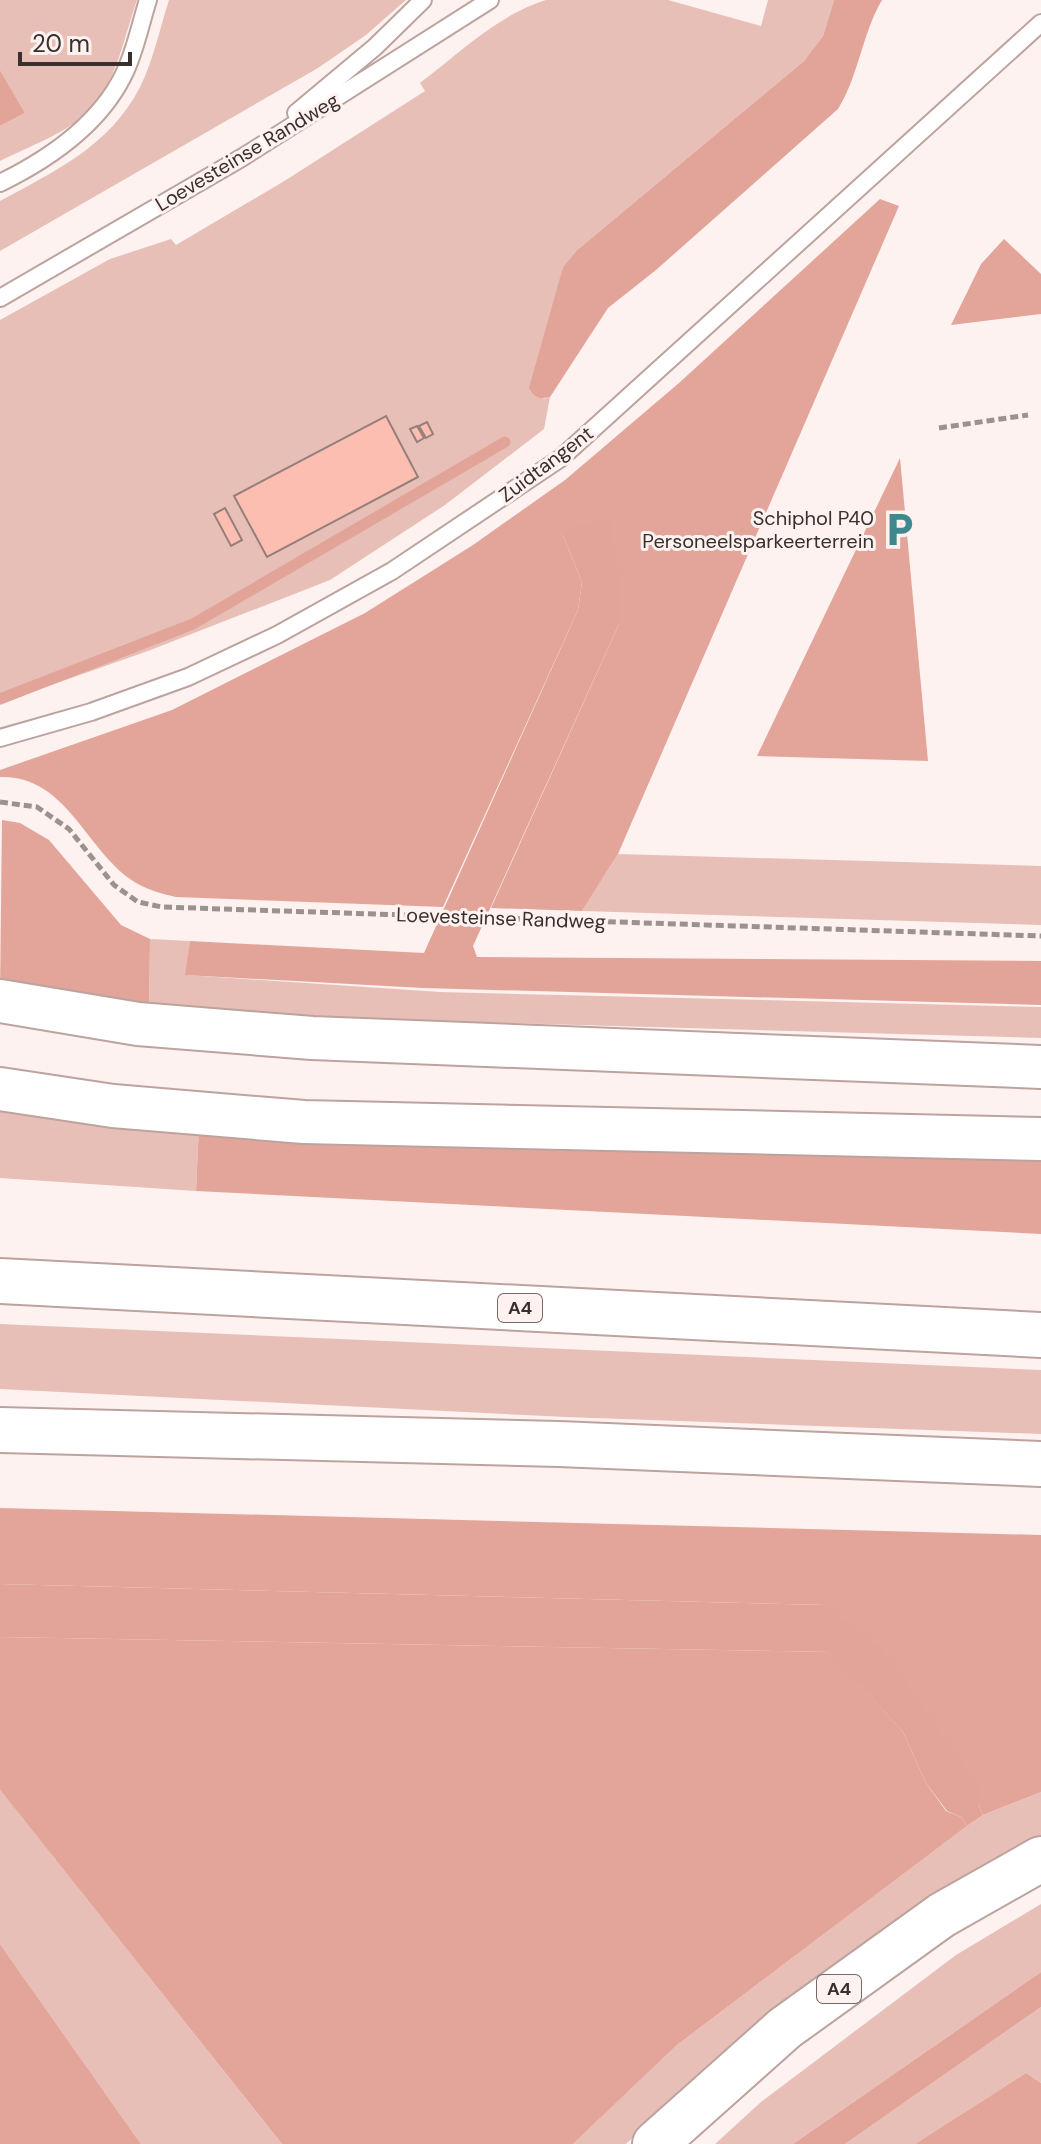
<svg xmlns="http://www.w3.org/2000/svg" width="1041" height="2144" viewBox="0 0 1041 2144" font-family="'DM Sans',sans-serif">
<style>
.green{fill:#e7bfb7}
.forest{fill:#e3a59a}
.water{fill:#e2a499}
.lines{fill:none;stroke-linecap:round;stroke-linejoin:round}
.stream{stroke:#e2a499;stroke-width:11}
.building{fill:#fdbeb2;stroke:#967f7a;stroke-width:2}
.service-casing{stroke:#bca39e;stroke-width:20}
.tertiary-casing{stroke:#bca39e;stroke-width:46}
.motorway-casing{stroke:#bca39e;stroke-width:48}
.path{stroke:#9b918f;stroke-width:5;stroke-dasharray:8 4;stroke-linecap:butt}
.service{stroke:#fff;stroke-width:16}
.tertiary{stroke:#fff;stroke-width:42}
.motorway{stroke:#fff;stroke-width:44}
.labels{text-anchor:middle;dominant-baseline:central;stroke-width:6;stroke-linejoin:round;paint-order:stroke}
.shield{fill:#fdf2f0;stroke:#746a68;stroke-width:2}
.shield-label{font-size:18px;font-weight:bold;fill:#392f2d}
.street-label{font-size:20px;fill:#392f2d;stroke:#fdf2f0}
.poi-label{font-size:20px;fill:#392f2d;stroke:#fdf2f0;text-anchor:end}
</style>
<rect width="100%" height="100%" fill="#fdf2f0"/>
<g class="green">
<path d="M0,0H137C124,37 116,85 87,113C66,133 26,148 0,161V126L25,113L0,70Z"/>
<path d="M169,0H406L366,35L318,68L0,251V201C55,171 110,146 140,87C153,61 160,28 169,0Z"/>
<path d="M546,0H668L761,26L768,0H834L823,36L804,61L576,251L563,267L552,312L543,399L550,397L544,429L445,505L330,580L148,651L0,703V320L110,259L171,239L176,245L286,180L425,91L420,83C461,52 496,16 546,0Z"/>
<path d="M618,854L1041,866V925L582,911Z"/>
<path d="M150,939L190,941L186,975L440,992L1041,1007V1038L149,1013Z"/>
<path d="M0,1102L199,1126L196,1191L0,1178Z"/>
<path d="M0,1324L1041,1370V1434L566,1417L0,1389Z"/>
<path d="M0,1790L282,2144H141L0,1944Z"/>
<path d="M1041,1792V1836L978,1872L705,2068L626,2144H573L677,2045L967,1826L983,1815Z"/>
<path d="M1041,1904V1972L793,2144H715L761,2102L956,1955Z"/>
<path d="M1041,2007V2083L1026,2073L915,2144H845Z"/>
</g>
<g class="forest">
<path d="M880,199L899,206L618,854L582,911L491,908L619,624L562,533L582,582L578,610L443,907L176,897C159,893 144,889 130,879C85,847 65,775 0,777V770L172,710L365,613L473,545L565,480L679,383Z"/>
<path d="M1004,239L1041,274V314L951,325L981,264Z"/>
<path d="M900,458L928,761L757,756Z"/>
<path d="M2,820L20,823L49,840L121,925L150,939L149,1013L0,993Z"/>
<path d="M199,1126L1041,1155V1234L196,1191Z"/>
<path d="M0,1508L1041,1535V1792L983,1815L978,1804L825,1605L0,1584Z"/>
<path d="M0,1637L832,1652L903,1732L926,1783L946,1811L961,1817L967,1826L677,2045L573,2144H282L0,1790Z"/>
<path d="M0,1944L141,2144H0Z"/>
<path d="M1026,2073L1041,2083V2144H915Z"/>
</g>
<g class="water">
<path d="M834,0H882C862,34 859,75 838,109L656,270L608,308L550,397C539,400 534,397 529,388L563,267L576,251L804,61L823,36Z"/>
<path d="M0,70L25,113L0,126Z"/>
<path d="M610,519L622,604L619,624L473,946L477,957L1041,961V1005L423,988L185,975L190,941L424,953L578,610L582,582L562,533L585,524Z"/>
<path d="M0,1584L825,1605L883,1650L982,1791L978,1804L983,1815L967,1826L961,1817L947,1811L926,1783L903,1732L831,1652L0,1637Z"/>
<path d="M1041,1972V2007L845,2144H793Z"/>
</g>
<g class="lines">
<path class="stream" d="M0,699L193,624L505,442"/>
</g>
<g class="building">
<path d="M386,416L418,477L267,557L234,496Z"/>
<path d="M427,422L433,434L426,438L419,426Z"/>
<path d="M417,426L424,438L417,442L410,429Z"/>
<path d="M225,508L242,540L231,546L214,514Z"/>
</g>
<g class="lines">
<defs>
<g id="service">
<path d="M296,113L375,47L423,0"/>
<path d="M0,183C49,159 98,126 123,76C135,53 140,25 148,0"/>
<path d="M0,298L243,157L490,0"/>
<path d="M0,738L91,712L188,677L277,635L392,571L561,458L1041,23"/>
</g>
<g id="tertiary">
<path d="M0,1001L138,1024L312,1038L1041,1067"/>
<path d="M0,1089L113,1106L304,1122L1041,1139"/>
</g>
<g id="motorway">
<path d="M0,1281L1041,1335"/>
<path d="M0,1430L559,1444L1041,1464"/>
<path d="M655,2144L785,2028L942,1915L1041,1859"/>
</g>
</defs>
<use href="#service" class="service-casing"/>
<use href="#tertiary" class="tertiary-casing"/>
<use href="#motorway" class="motorway-casing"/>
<g class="path">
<path d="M939,428L1028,415"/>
<path d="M0,802L37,807L69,829L114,885L138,902L162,907L1041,936"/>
</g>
<use href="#service" class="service"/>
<use href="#tertiary" class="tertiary"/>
<use href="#motorway" class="motorway"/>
</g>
<defs>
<symbol id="parking-bare" viewBox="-9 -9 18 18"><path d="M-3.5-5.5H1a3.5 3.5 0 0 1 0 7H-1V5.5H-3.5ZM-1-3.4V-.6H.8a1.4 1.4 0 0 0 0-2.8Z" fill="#40888f" stroke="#fdf2f0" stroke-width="2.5" paint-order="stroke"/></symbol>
</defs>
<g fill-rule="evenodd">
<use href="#parking-bare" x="874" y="504" width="51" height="51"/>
</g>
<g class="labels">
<g class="shield">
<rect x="498" y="1294" width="44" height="28" rx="6"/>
<rect x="817" y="1975" width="44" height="28" rx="6"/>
</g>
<g class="shield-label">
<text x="520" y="1308">A4</text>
<text x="839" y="1989">A4</text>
</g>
<g class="street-label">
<text transform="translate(247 152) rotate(-31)">Loevesteinse Randweg</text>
<text transform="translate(546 464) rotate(-37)">Zuidtangent</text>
<text transform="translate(501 918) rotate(2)">Loevesteinse Randweg</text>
</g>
<g class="poi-label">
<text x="874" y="518">Schiphol P40<tspan x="874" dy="23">Personeelsparkeerterrein</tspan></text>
</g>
</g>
<path d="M20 52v12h110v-12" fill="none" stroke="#392f2d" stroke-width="4"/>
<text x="32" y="52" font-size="24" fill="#392f2d" stroke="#fdf2f0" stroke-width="6" paint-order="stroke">20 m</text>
</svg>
